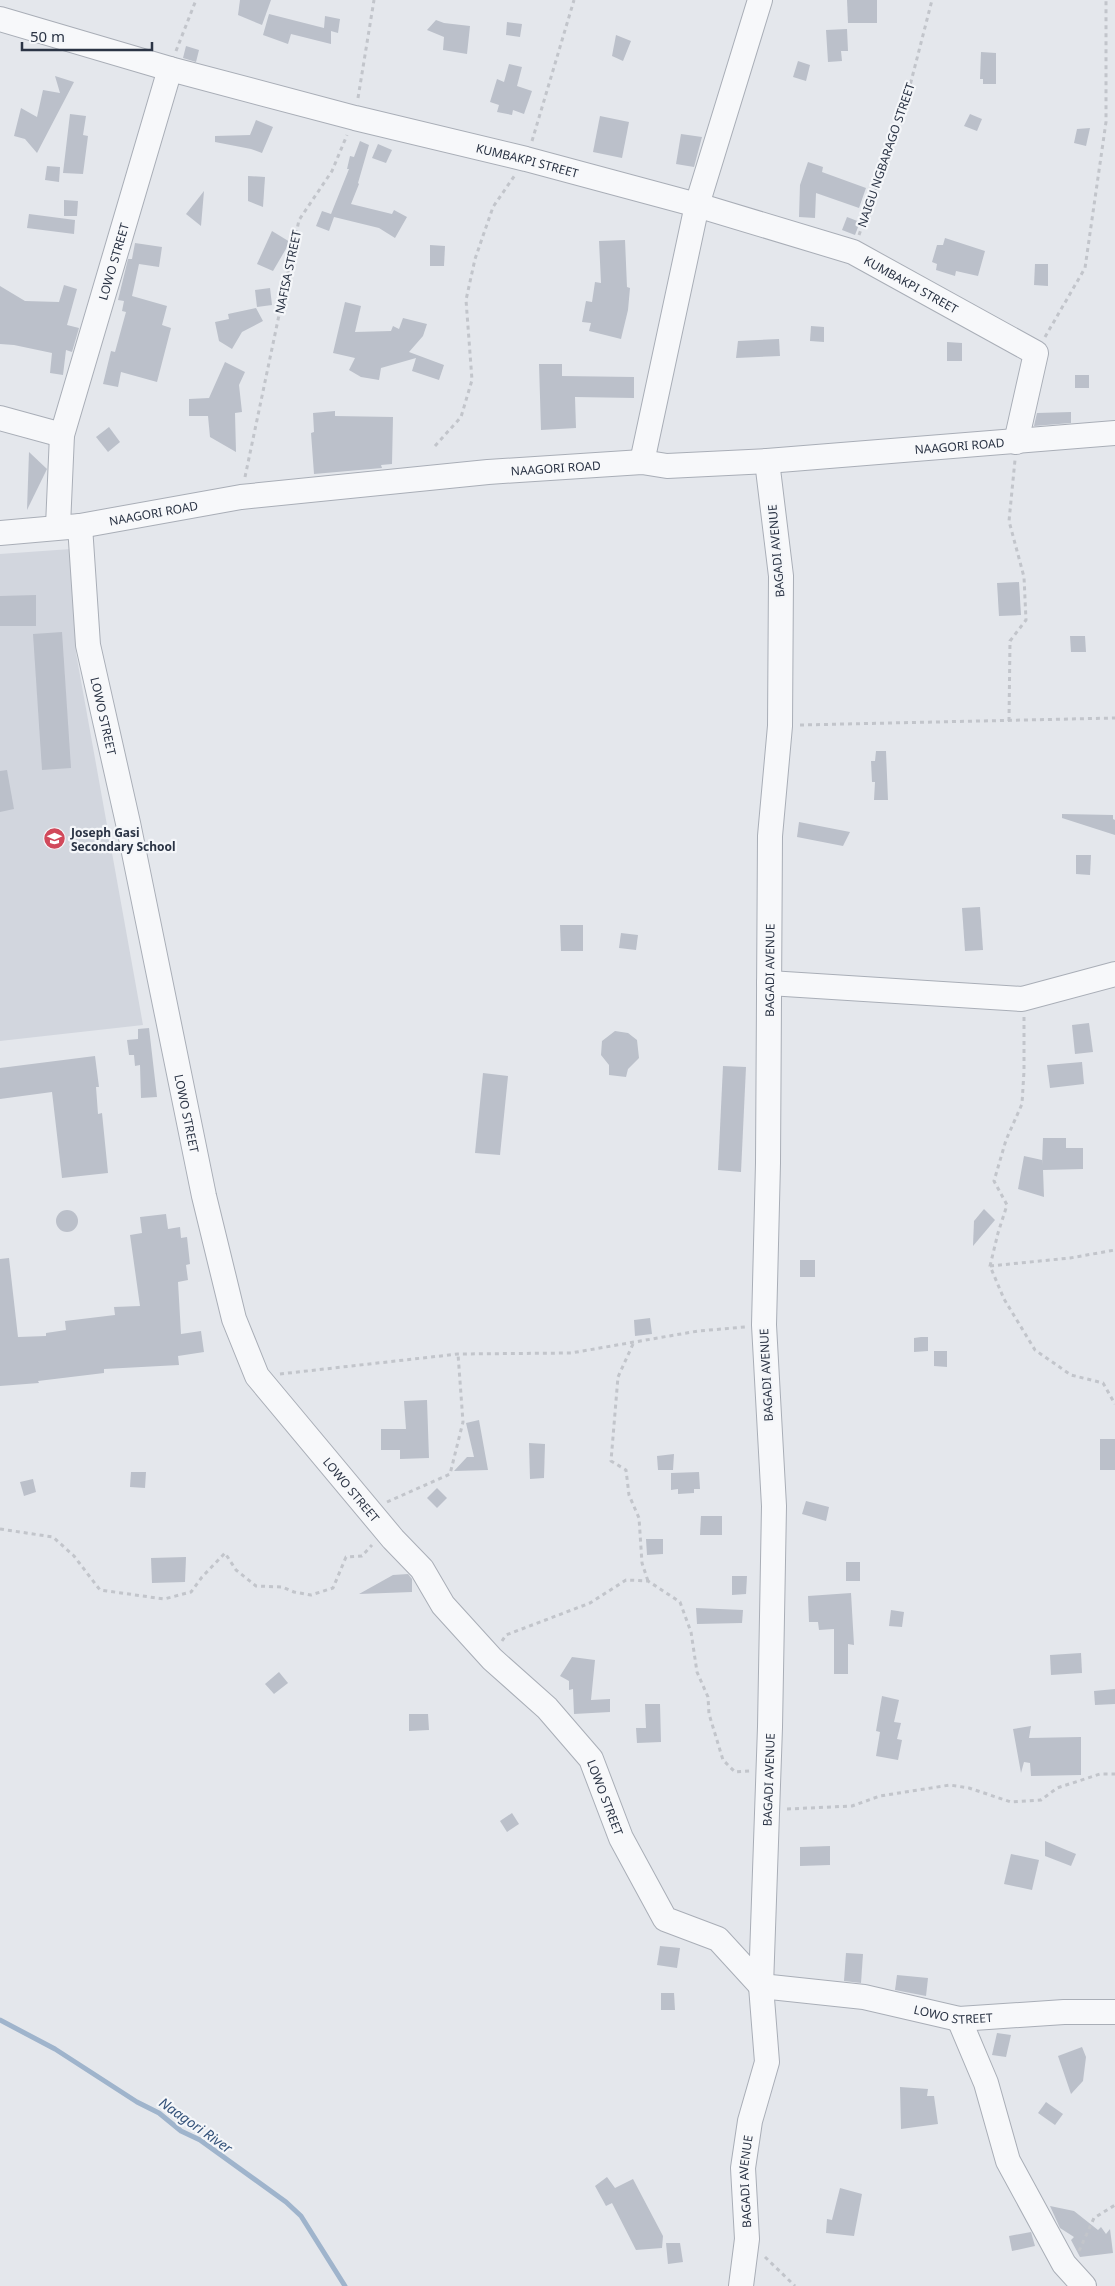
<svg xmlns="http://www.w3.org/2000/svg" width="1115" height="2286" viewBox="0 0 1115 2286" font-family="'Noto Sans',sans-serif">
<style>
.built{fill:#d2d6de}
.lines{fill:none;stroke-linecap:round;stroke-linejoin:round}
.stream{stroke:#9fb4cc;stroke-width:5}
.building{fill:#bbc0ca}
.minor-casing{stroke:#a9aeb7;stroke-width:26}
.path{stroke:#c2c5cb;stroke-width:3;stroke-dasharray:4 4;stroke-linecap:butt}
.minor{stroke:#f7f8fa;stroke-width:24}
.labels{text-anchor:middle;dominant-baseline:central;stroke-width:4.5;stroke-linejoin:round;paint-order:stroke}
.street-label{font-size:12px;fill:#2b3445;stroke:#f4f6f9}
.poi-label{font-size:12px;font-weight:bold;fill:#2b3445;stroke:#f4f6f9;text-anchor:start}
.water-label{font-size:14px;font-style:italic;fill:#34527a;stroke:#f4f6f9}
</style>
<rect width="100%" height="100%" fill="#e4e7ec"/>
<path class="built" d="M71,549L76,653L143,1025L0,1041V554Z"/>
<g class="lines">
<path class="stream" d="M0,2020L55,2049L137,2102L159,2113L181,2131L200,2140L286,2202L301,2216L345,2286"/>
</g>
<g class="building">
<path d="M240,0H271L262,25L238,15Z"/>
<path d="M847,0H877V23H848Z"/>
<path d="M269,14L324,28L325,16L340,19L338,33L331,31V44L291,34L288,44L263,35Z"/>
<path d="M436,20L444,23L470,26L467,54L443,50L444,37L427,30Z"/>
<path d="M507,22L522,24L520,37L506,35Z"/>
<path d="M847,29L848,51H841L842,61L828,62L826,30Z"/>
<path d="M616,35L631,41L623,61L612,56Z"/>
<path d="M186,46L199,50L196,62L183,58Z"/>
<path d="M981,52L996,53V84H983V79H980Z"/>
<path d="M798,61L810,65L806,81L793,77Z"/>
<path d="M509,64L522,67L517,86L532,91L524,114L513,110L512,115L497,112L499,105L490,102L497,79L504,82Z"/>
<path d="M55,76L74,82L37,153L25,139L14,136L21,108L37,117L43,90L60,93Z"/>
<path d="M70,114L86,116L83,135L88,136L83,174L63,173Z"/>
<path d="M970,114L982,119L977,131L964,126Z"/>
<path d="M600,116L629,122L622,158L593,152Z"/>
<path d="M256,120L273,127L262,153L251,149L215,142V136L250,135Z"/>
<path d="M1090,128L1086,146L1074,143L1077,129Z"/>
<path d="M681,134L702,137L694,167L676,164Z"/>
<path d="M360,141L369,145L358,183L359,184L351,204L392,214L394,210L407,217L395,238L379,228L334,217L329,231L316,226L322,211L331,214L349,169H347L350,156L354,157Z"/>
<path d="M378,144L392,150L386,163L372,158Z"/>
<path d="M808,162L823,167L822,172L866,188L859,208L816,193L815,218L799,217L800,185Z"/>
<path d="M47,166L60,167L59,182L45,180Z"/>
<path d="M248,176L265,177L263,207L248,201Z"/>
<path d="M204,191L201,226L186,214Z"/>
<path d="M64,200L78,201L77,216H64Z"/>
<path d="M29,214L75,220L74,234L27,228Z"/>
<path d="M847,217L860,222L855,235L842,230Z"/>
<path d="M272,231L290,242L273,271L257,264Z"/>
<path d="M945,238L985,251L978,276L956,271L955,276L936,270L937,264L932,262L937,245H943Z"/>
<path d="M625,240L627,287L630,288L628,310L621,339L589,331L591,323L582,322L586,301L592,302L595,282L601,283L599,241Z"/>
<path d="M135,243L162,247L159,267L139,264L132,296L167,306L162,325L171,328L157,382L121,372L118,387L103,384L111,351L115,352L126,312L122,311L124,301L118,300L128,259H132Z"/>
<path d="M430,245L445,246L444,266H430Z"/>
<path d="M1035,264H1048V286L1034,285Z"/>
<path d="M64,285L77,289L67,325L79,328L72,352L66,350L63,375L50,373L52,353L14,345L0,344V286L25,301L59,302Z"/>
<path d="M270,288L272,305L257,307L255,290Z"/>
<path d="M345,302L361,306L355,332L391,331L393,326L399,329L403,318L427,324L423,336L409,352L444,365L439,380L412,371L416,358L381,368L379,380L361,377L349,370L355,358L333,353Z"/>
<path d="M256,308L263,321L242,332L232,349L219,341L215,322L229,319L228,314Z"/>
<path d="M811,326L824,327V342L810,341Z"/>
<path d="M779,339L780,356L736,358L738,341Z"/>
<path d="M947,342L962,343V361H947Z"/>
<path d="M225,362L245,372L239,385L242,412L235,413L236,452L210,437L208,416H189V399L209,398Z"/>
<path d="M539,364H562V376L634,377V398L575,397L576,428L541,430Z"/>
<rect x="1075" y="375" width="14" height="13"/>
<path d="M335,411V416L393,417L392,464L381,465L382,468L314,474L311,433L314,432L313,413Z"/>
<path d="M1071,412V423L1034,426L1037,413Z"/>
<path d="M109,427L120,442L108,452L96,437Z"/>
<path d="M29,452L47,469L27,510Z"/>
<path d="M1019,582L1021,615L999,616L997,583Z"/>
<path d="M36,595V626H0V596Z"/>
<path d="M62,632L71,768L42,770L33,634Z"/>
<path d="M1070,636H1085L1086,652H1071Z"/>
<path d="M876,751H886L888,800H874L875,782H872L871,761H875Z"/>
<path d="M7,770L14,809L0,812V771Z"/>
<path d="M1062,814L1113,815V819L1115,820V835L1062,818Z"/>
<path d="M799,822L850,832L843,846L797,837Z"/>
<path d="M1076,855H1091L1090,875L1076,874Z"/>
<path d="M980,907L983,950L965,951L962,908Z"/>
<path d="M560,925H583V951H561Z"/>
<path d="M621,933L638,935L636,950L619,948Z"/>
<path d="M1089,1023L1093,1052L1075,1054L1072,1025Z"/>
<path d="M149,1028L157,1097L141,1098L140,1065L135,1066L134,1055H129L127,1040L138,1039V1029Z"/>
<path d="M615,1031L628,1033L637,1040L639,1058L628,1069L626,1077L609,1075V1065L601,1055L602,1041Z"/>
<path d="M95,1056L99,1087H96L98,1114L102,1113L108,1173L62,1178L52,1092L0,1099V1068Z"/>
<path d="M1082,1062L1084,1084L1050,1088L1047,1065Z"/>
<path d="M723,1066L746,1067L741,1172L718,1170Z"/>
<path d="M483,1073L508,1076L500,1155L475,1153Z"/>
<path d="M1043,1138H1066V1148H1083V1169L1043,1170L1044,1197L1018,1189L1024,1156L1042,1160V1165Z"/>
<path d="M984,1209L995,1220L973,1246L974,1221Z"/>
<circle cx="67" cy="1221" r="11"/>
<path d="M166,1214L168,1229L180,1227L181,1238L187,1237L190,1264L186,1265L188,1280L178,1282L181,1334L201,1331L204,1352L178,1356L179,1365L104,1369V1373L38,1381L39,1383L0,1386V1259L9,1258L18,1337L46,1336V1333L66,1330L65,1321L115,1315L114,1307L140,1306L130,1235L142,1233L140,1217Z"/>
<rect x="800" y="1260" width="15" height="17"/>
<path d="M650,1318L652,1334L635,1336L634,1320Z"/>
<path d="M921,1337H928V1351L914,1352V1338Z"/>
<path d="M934,1351H947V1367L934,1366Z"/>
<path d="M427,1400L429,1458L400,1459V1450H381V1429H406L404,1401Z"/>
<path d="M479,1420L488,1470L454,1471L467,1457H474L466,1423Z"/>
<rect x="1100" y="1439" width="15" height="31"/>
<path d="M529,1443L545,1444L544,1478L530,1479Z"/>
<path d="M674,1454L673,1470H658L657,1456Z"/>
<path d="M131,1472H146L145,1488L130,1487Z"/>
<path d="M699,1472L700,1489H694V1493L678,1494V1489L671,1490V1473Z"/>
<path d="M33,1479L36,1492L24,1496L20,1482Z"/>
<path d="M437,1488L447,1498L437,1508L427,1498Z"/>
<path d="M806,1501L829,1507L826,1521L802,1514Z"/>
<path d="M701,1516H722V1535H700Z"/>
<path d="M646,1539H663V1554L647,1555Z"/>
<path d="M186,1557L185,1582L152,1583L151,1558Z"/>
<rect x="846" y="1562" width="14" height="19"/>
<path d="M408,1574L412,1579V1592L359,1594L393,1575Z"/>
<path d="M732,1576H747L746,1594L732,1595Z"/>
<path d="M851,1593L854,1645L848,1644V1674H834V1629L819,1630L818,1622H809L808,1596Z"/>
<path d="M696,1608L743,1610L742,1623L697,1624Z"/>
<path d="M891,1610L904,1612L902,1627L889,1626Z"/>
<path d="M1081,1653L1082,1673L1051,1675L1050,1655Z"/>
<path d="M572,1657L595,1660L591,1700L610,1699V1712L574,1714L573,1689L569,1690V1681L560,1676Z"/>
<path d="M279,1672L288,1683L274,1694L265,1684Z"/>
<path d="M1115,1689V1704L1095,1705L1094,1691Z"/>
<path d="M882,1696L899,1700L894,1722L901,1723L897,1739L902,1740L898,1760L876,1756L880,1732L876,1731Z"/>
<path d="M645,1704H660L661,1742L637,1743L636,1728H646Z"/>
<path d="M409,1714H428L429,1730L409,1731Z"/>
<path d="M1031,1726L1029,1738L1081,1737V1775L1031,1776L1030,1763L1024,1762L1021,1773L1013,1729Z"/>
<path d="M512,1813L519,1824L507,1832L500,1821Z"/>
<path d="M1045,1841L1076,1854L1071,1866L1045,1856Z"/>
<path d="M830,1846V1865L800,1866V1847Z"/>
<path d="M1011,1854L1039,1860L1032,1890L1004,1884Z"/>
<path d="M660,1946L680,1948L677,1968L657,1965Z"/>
<path d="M846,1953L863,1954L861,1983L844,1981Z"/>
<path d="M897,1975L928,1978L926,1996L895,1990Z"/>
<path d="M661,1993H674L675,2010H661Z"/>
<path d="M997,2033L1011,2035L1006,2057L992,2055Z"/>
<path d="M1082,2047L1086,2057L1083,2081L1071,2094L1058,2056Z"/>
<path d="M900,2087L928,2089L927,2096H934L938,2124L901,2129Z"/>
<path d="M1046,2102L1063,2114L1055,2125L1038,2113Z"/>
<path d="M607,2177L615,2188L633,2179L663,2236L662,2248L636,2250L612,2203L606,2206L595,2186Z"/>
<path d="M840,2188L862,2194L854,2236L826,2233L827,2219L832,2220Z"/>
<path d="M1050,2206L1074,2211L1098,2230L1101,2227L1106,2234L1110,2229L1113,2253L1080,2257L1071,2240L1074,2237L1060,2228Z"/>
<path d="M1031,2232L1035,2246L1012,2251L1009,2236Z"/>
<path d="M666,2243H680L683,2262L668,2264Z"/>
</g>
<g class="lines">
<defs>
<g id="minor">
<path id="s1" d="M0,19L170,69L355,118L526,159L697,205L853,252L1036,353L1016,442"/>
<path d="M0,418L62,435"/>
<path d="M642,462L697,205L760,0"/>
<path id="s2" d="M58,526L62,435L170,69"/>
<path id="s3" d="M80,526L88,645L128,823L204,1196L234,1319L257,1376L393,1539L422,1569L443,1605L492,1659L547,1708L591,1759L621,1838L665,1919L718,1939L761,1986L864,1997L959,2019L1064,2012H1115"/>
<path id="s4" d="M0,533L80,526L241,497L488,472L642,462L667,466L767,461L1115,433"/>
<path d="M769,983L1022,999L1115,974"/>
<path d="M959,2019L986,2083L1008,2161L1064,2264L1084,2286"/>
<path id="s5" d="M741,2286L747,2239L743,2168L750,2121L767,2062L761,1986L770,1727L774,1506L764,1325L768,1163L770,836L780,726L781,576L767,461"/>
</g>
</defs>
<use href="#minor" class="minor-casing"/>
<g class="path">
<path d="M176,51L196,0"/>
<path d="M358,98L374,0"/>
<path d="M532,141L574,0"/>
<path d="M859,235L904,109L932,0"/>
<path d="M1045,337L1085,268L1106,122V0"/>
<path d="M435,446L461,417L472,380L466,300L475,259L493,207L515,175"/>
<path d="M245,477L299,220L332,171L347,135"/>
<path d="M1009,721L1010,641L1026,620L1024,577L1009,521L1015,460"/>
<path d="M800,725L1115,718"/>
<path d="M1024,1017V1071L1022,1104L1006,1140L994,1181L1007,1205L998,1233L990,1266L1004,1299L1035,1350L1071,1375L1103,1383L1115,1404"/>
<path d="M990,1266L1070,1258L1115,1250"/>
<path d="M633,1344L618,1377L611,1461L626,1470L629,1495L639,1518L642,1563L648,1581"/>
<path d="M280,1374L458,1354L571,1353L698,1331L745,1327"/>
<path d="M387,1502L450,1474L463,1422L458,1354"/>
<path d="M0,1529L53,1537L74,1556L100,1590L164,1599L191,1592L202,1577L225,1553L236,1570L256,1586L282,1587L294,1592L311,1595L333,1588L346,1557L362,1556L372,1545"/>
<path d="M502,1641L506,1635L590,1603L626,1580L648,1581L680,1602L691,1632L697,1672L708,1697L709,1714L723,1760L735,1772L750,1771"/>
<path d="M787,1809L852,1806L880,1796L950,1785L969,1788L1011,1802L1041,1800L1057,1788L1100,1774H1115"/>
<path d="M1079,2251L1094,2218L1115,2205"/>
<path d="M765,2257L795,2286"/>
</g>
<use href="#minor" class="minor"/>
</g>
<defs>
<symbol id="school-disc" viewBox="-11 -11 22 22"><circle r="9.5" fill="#d1495b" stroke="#f4f6f9"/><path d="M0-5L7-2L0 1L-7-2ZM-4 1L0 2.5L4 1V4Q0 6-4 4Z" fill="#fff"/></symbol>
</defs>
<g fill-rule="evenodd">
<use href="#school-disc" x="42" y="826" width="25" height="25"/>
</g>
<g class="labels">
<g class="street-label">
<text transform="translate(886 155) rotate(-71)">NAIGU NGBARAGO STREET</text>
<text stroke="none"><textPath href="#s1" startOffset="546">KUMBAKPI STREET</textPath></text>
<text stroke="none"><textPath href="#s2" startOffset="272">LOWO STREET</textPath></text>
<text transform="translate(288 272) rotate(-78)">NAFISA STREET</text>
<text stroke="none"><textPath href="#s1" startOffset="951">KUMBAKPI STREET</textPath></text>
<text stroke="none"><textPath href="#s4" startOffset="965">NAAGORI ROAD</textPath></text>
<text stroke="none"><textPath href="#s4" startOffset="560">NAAGORI ROAD</textPath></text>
<text stroke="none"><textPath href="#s4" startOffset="155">NAAGORI ROAD</textPath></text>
<text transform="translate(776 551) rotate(-95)">BAGADI AVENUE</text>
<text stroke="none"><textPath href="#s3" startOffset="192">LOWO STREET</textPath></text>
<text stroke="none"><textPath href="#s5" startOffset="1320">BAGADI AVENUE</textPath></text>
<text stroke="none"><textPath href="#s3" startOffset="598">LOWO STREET</textPath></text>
<text transform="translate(766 1375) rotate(-93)">BAGADI AVENUE</text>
<text stroke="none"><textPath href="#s3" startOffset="1018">LOWO STREET</textPath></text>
<text stroke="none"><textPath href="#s5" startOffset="510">BAGADI AVENUE</textPath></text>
<text stroke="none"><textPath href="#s3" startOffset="1421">LOWO STREET</textPath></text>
<text stroke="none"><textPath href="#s3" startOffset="1872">LOWO STREET</textPath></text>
<text stroke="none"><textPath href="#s5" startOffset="105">BAGADI AVENUE</textPath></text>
</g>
<g class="poi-label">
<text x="71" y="832">Joseph Gasi<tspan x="71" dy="14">Secondary School</tspan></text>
</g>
<g class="water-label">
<text transform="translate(196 2125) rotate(35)">Naagori River</text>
</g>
</g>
<path d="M22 42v8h130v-8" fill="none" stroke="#2b3445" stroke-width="2.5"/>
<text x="30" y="42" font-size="15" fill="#2b3445" stroke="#f4f6f9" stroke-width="4" paint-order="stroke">50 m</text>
</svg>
